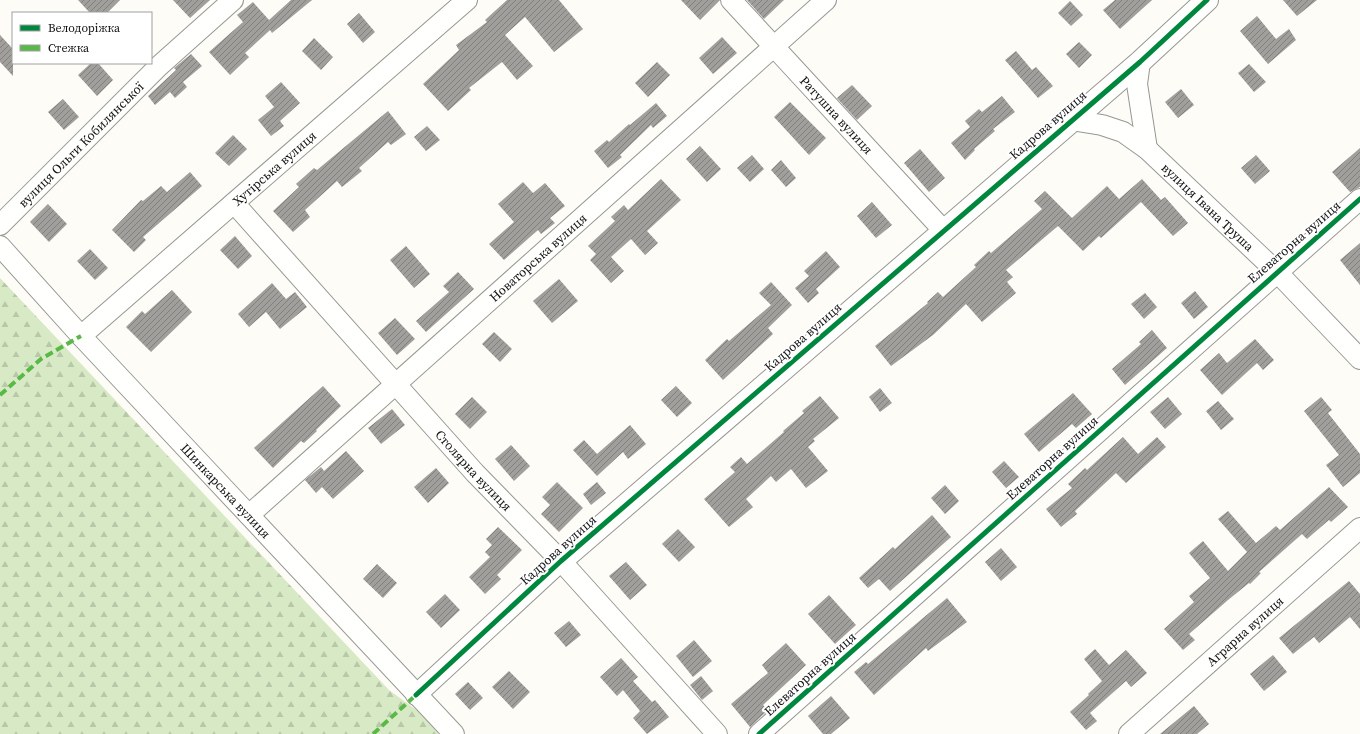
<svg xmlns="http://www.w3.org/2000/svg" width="1360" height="734" viewBox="0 0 1360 734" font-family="'Source Serif 4',serif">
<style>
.forest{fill:url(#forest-firs)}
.building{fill:url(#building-hatch)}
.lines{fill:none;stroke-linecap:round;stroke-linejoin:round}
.minor-casing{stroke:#979795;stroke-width:22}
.tertiary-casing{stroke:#979795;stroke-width:24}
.minor{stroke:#fffffe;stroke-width:20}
.tertiary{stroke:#fffffe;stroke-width:22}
.quiet{stroke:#58b947;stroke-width:4;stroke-dasharray:8 4;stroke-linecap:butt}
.cycleway-casing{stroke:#fff;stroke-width:8}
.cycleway{stroke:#00873e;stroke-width:5}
.labels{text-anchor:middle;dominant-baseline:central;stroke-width:4;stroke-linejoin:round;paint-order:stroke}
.street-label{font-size:13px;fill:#111;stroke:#fff}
</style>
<defs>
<pattern id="forest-firs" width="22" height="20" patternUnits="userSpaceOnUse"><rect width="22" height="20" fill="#d8eac5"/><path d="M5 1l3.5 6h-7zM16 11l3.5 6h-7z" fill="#b8c8a8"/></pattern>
<pattern id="building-hatch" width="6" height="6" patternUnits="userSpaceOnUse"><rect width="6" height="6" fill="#a19f9c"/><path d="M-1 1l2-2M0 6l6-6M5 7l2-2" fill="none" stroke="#82807e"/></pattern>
</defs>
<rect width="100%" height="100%" fill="#fdfcf7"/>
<path class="forest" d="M0,278L389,690L443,729L437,734H0Z"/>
<g class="building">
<path d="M78,0H120L107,13H90Z"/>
<path d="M173,0H210L190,18Z"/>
<path d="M291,0H312L272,33L270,30L245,53L249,57L230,75L209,52L243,22L237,15L253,2L269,20Z"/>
<path d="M507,0H559L583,29L554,52L525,17L505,35L533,66L517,80L502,62L469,88L471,90L448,111L423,84L459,50L456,45L487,22L485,20Z"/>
<path d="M681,0H720L700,20Z"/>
<path d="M747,0H784L764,19Z"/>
<path d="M1115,0H1152L1120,29L1103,10Z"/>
<path d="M1283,0H1317L1297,16Z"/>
<path d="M1070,1L1083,15L1071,26L1058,13Z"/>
<path d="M359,13L375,32L363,43L347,24Z"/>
<path d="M1257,16L1276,39L1289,29L1296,40L1268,64L1240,31Z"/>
<path d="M0,35L13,49V76L0,62Z"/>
<path d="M722,37L737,53L713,74L699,58Z"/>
<path d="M314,38L333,57L321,70L302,51Z"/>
<path d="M1079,42L1092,55L1079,68L1066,54Z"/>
<path d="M1016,51L1032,70L1036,67L1053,86L1038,98L1005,60Z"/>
<path d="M191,54L202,66L183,82L187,87L175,98L170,92L155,105L148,96L176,70L174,68Z"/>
<path d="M657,62L670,75L648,97L635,83Z"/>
<path d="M91,63H98L113,80L97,96L78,75Z"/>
<path d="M1249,64L1266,82L1254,92L1238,73Z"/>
<path d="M281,82L300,103L280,121L284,126L271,136L258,120L274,107L265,96Z"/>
<path d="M852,85L872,106L857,120L837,98Z"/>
<path d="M1181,89L1194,105L1178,118L1165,102Z"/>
<path d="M1002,96L1015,112L993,129L995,131L974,149L975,150L965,160L951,143L970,127L965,121L979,109L982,112Z"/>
<path d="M63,99L79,117L64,130L48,112Z"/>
<path d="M790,102L826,138L809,155L774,117Z"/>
<path d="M656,103L667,116L653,128L651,125L620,155L622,157L608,168L594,151L607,140L609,142L629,124L630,125Z"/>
<path d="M388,111L406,134L391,145L388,142L359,168L362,171L342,187L337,181L305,210L310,217L293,232L273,211L299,187L296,184L314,168L317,170Z"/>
<path d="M427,126L440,140L426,151L414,137Z"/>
<path d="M233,135L247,149L229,166L215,153Z"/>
<path d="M700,146L721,169L707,182L686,159Z"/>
<path d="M1360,148V187L1350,192L1332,172Z"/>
<path d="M920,149L945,178L929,192L904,163Z"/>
<path d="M752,155L764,169L750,182L737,168Z"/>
<path d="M1256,155L1270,171L1255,184L1241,168Z"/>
<path d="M781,160L796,178L786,187L771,170Z"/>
<path d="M190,172L202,186L143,237L146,240L134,252L112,230L141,200L143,201L161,186L167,192Z"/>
<path d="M661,179L681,200L647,231L658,243L645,255L631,239L611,257L624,271L611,283L590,260L596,254L588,246L615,221L611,217L624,205L628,210Z"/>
<path d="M1142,179L1161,200L1165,197L1188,223L1173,236L1141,202L1101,238L1099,236L1083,251L1058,226L1006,270L1013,277L1007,282L1016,293L982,322L966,304L933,335L891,366L875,346L928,303L927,302L938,292L943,297L976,267L974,265L989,251L991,253L1042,209L1034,201L1045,191L1072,218L1107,186L1119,199Z"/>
<path d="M523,182L533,193L545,183L565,206L550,218L555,223L541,234L538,230L504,260L489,244L514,222L498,204Z"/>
<path d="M872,202L892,225L876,238L857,216Z"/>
<path d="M48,204L67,224L49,242L30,222Z"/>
<path d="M235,236L252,256L238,269L220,250Z"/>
<path d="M1360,243V285L1340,260Z"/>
<path d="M406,246L430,274L414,288L390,260Z"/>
<path d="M90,249L108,268L95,280L77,261Z"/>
<path d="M826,251L840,267L816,289L819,293L808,303L795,288L809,276L804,271Z"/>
<path d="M458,272L474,289L426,332L416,321L449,292L443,286Z"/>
<path d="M559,279L578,301L552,323L533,301Z"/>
<path d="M771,282L792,305L768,328L773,334L723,380L705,360L727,339L729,341L771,305L759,293Z"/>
<path d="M272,283L286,299L295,292L307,307L280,329L266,312L249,327L238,314Z"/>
<path d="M172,290L192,312L151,352L126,327L142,311L145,314Z"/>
<path d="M1195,291L1208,307L1194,319L1181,303Z"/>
<path d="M1145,293L1157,307L1144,319L1131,304Z"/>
<path d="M395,318L415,339L397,355L378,333Z"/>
<path d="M1152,330L1167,348L1125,385L1112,369L1141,344L1139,342Z"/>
<path d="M494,332L512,349L500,362L482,344Z"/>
<path d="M1255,339L1274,360L1263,370L1257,363L1222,395L1200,370L1219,353L1227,363Z"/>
<path d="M323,386L341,406L316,430L317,431L304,443L301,441L273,468L254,448Z"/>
<path d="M676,386L692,403L677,417L661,400Z"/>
<path d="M880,388L892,403L880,412L869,397Z"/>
<path d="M1073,393L1092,414L1076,428L1072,424L1039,452L1024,434Z"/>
<path d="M820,396L839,418L813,439L815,441L808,447L828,471L806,488L791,469L776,482L771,476L746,499L753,507L729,527L704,499L735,472L730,467L741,457L747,464L784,432L783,431L804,413L802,411Z"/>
<path d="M472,397L487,412L470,429L455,414Z"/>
<path d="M1168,397L1182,414L1165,429L1150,412Z"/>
<path d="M1321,397L1332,410L1328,413L1360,454V473L1343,487L1326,465L1339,455L1304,411Z"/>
<path d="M1218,401L1234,419L1221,430L1206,411Z"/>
<path d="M392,409L405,425L381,444L368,428Z"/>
<path d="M630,425L646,444L628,459L623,452L597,476L573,450L584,440L597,454Z"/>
<path d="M1123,437L1138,454L1157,437L1166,447L1126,483L1116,473L1075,511L1077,514L1061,527L1046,509L1072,488L1068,484L1085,468L1087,470Z"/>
<path d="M511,445L530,466L514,481L495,459Z"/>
<path d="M346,451L364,471L333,499L322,487L316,493L305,480L321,467L324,471Z"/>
<path d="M1004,461L1019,477L1006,488L992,472Z"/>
<path d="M436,468L449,483L428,503L414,487Z"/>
<path d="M557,482L583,508L559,532L541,514L550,505L542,497Z"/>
<path d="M597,482L606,493L591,505L583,494Z"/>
<path d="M945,485L959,501L945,514L931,498Z"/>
<path d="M1329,487L1348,507L1331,522L1329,520L1307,539L1302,534L1259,572L1261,573L1250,584L1249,583L1228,600L1189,634L1195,640L1183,650L1164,629L1194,602L1189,596L1210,578L1189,553L1203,541L1228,571L1247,552L1218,519L1228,511L1256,543L1276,526L1280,530Z"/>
<path d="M932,515L951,537L890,591L879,579L868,588L859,578L893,547L895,549Z"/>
<path d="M498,527L522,550L497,575L501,579L485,594L469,577L490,557L485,552L492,545L486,539Z"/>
<path d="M678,529L695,547L679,562L662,544Z"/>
<path d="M1001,548L1017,567L1001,581L985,562Z"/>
<path d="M626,562L647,585L630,600L609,576Z"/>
<path d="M377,564L397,583L383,598L363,579Z"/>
<path d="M1349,581L1360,594V629L1350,617L1319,643L1314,637L1293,654L1279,638Z"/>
<path d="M445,594L460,610L441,628L426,612Z"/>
<path d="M829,595L856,625L835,644L808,614Z"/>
<path d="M947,598L967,622L928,651L926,648L874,695L854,672L866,662L868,664Z"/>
<path d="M569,621L581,635L566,647L554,633Z"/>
<path d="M694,640L712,661L693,677L676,656Z"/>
<path d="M786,643L806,665L763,705L768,710L750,727L731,704L768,673L762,665Z"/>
<path d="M1095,649L1109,665L1126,650L1147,673L1131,687L1126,681L1090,713L1097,721L1086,730L1070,712L1089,695L1088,694L1102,681L1084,659Z"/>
<path d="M1273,655L1287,672L1264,691L1250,674Z"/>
<path d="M621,658L638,677L633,681L652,702L655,700L669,717L647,734L633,718L640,711L623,690L617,696L600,677Z"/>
<path d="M509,671L530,692L513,709L492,687Z"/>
<path d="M701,676L713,691L702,700L690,685Z"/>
<path d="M468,682L483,698L470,710L455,694Z"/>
<path d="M831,696L850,718L831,734H823L808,716Z"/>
<path d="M1194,706L1209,724L1197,734H1160Z"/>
</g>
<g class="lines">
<defs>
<g id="minor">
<path id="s1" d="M731,0L943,230"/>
<path d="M1140,62L1137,84L1147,149"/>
<path id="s2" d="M1071,120L1102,125L1123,132L1147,149L1277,272L1360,359"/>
<path id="s3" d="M234,203L475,473L561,561L717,734"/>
<path id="s4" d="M0,225L159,66L233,0"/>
<path id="s5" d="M0,246L81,336L454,734"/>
<path id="s6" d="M81,336L467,0"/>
<path id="s7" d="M249,515L826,0"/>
<path d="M416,695L561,561"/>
<path d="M759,734L1360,199"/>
<path id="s8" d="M1129,734L1360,528"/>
</g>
<path id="tertiary" d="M561,561L1140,62L1207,0"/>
</defs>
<use href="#minor" class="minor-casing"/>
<use href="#tertiary" class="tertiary-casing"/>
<use href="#minor" class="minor"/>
<use href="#tertiary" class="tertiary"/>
<g class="quiet">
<path d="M0,395L41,359L81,336"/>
<path d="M373,734L416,695"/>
</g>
<defs>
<g id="cycleway">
<path d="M416,695L561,561L1140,62L1207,0"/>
<path d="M759,734L1360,199"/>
</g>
</defs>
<use href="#cycleway" class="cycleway-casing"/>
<use href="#cycleway" class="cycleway"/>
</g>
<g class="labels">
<g class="street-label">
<text stroke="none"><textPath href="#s1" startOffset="156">Ратушна вулиця</textPath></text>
<text transform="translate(1048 125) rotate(-41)">Кадрова вулиця</text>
<text stroke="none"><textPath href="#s4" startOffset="114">вулиця Ольги Кобилянської</textPath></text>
<text stroke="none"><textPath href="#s6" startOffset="256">Хутірська вулиця</textPath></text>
<text stroke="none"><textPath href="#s2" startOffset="167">вулиця Івана Труша</textPath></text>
<text transform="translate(1294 242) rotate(-41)">Елеваторна вулиця</text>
<text stroke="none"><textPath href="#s7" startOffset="387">Новаторська вулиця</textPath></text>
<text transform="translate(803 337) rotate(-41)">Кадрова вулиця</text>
<text transform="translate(1052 458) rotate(-42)">Елеваторна вулиця</text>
<text stroke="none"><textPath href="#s3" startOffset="359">Столярна вулиця</textPath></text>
<text stroke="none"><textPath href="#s5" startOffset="333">Шинкарська вулиця</textPath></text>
<text transform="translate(558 550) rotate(-42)">Кадрова вулиця</text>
<text stroke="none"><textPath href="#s8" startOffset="155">Аграрна вулиця</textPath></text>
<text transform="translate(810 674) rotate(-42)">Елеваторна вулиця</text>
</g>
</g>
<rect x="12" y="12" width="140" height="52" fill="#ffffff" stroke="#a0a0a0"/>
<rect x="20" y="25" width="20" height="6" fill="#00873e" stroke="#a0a0a0"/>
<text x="48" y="32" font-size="12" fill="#111111">Велодоріжка</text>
<rect x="20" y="45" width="20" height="6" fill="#58b947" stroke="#a0a0a0"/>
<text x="48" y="52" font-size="12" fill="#111111">Стежка</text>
</svg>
